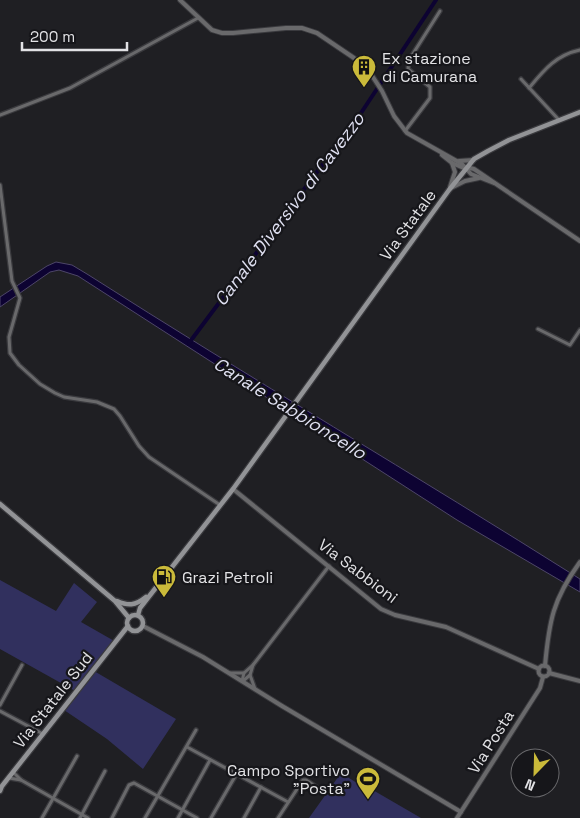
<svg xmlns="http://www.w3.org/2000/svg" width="580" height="818" viewBox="0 0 580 818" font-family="'Space Grotesk',sans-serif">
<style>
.green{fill:#31305e}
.water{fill:#0d0332;stroke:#4d4668}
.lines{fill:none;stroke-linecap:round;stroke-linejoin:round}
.canal{stroke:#0d0332;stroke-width:4}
.minor-casing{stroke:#3a3a3e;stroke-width:5.5}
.tertiary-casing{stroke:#3a3a3e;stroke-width:6}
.secondary-casing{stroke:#3a3a3e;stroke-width:7}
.minor{stroke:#69696b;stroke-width:3}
.tertiary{stroke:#69696b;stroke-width:4}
.secondary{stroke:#929396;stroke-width:4.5}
.labels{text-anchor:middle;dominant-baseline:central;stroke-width:4.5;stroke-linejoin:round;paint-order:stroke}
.poi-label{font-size:16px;fill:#e2e2e5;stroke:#16161a;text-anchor:start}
.street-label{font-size:16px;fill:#e2e2e5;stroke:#16161a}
.water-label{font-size:18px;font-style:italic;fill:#dedff0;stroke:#16161a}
</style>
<rect width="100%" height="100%" fill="#1f1f23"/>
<g class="green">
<path d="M0,580L56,611L74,583L97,602L81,622L116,642L94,671L176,719L143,769L107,739L64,710L77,692L0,649Z"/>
<path d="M341,773L357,783L359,782L421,818H309Z"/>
</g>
<path class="water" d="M56,262L72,265L87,274C250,378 417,476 580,579V592L457,520L78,276L59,270L50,272L0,307V297L47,266Z"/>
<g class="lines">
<path class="canal" d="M189,343L359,116L436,0"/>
<defs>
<g id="minor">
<path d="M521,79L559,120"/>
<path d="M529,88C544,70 556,55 580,50"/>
<path d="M0,115L70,88L198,18"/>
<path d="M405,131L430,98V87L408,69L409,60L440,11"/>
<path d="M0,185L12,281L20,298L9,337L10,353L19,365L40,384L55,393L64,397L97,402L114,409L120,416L139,446L149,457L220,505"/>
<path d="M538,329L570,345L580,330"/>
<path d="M230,673H244"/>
<path d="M250,675L255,689"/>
<path d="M242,681L244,673L253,665L329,566"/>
<path d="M243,681L250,675L253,665"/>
<path d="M0,705L22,665"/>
<path d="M0,711L43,734"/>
<path d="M187,747L288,802"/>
<path d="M13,772L21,780L88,818"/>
<path d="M9,778L21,780"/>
<path d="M42,818L77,756"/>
<path d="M80,818L105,771"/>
<path d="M112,818L129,785L134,783L197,818"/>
<path d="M145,818L196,730"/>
<path d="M178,818L210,760"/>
<path d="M211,818L237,773"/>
<path d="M244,818L261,787"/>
<path d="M278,818L303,780H306L318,788"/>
</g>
<g id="tertiary">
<path d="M180,0L212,30L222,33H233L286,28H302L317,33L354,58L371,74L382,91L394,116L407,133L462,164L471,174L494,183"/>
<path d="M442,155L452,163L466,169L470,168L474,169L580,241"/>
<path d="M459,161L474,160"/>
<path d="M450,187L455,172L452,163"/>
<path d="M451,188L465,181L479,178"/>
<path d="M233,489L381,609L395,615L446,627L539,669"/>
<path d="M143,626L203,657L282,706L461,812"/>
<circle cx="544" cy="671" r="5.5"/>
<path d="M545,666C549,621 553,599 580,562"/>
<path d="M549,673L580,681"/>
<path d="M457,818L540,688L543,677"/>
</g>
<g id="secondary">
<path d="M0,504L115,601L129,618"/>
<path d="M117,601C128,606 135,606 146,597"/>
<circle cx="135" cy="623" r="8"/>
<path d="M138,615L140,608L233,489L449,190L474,159L488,151L509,140L580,112"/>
<path d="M0,791L2,786L128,626"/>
</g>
</defs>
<use href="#minor" class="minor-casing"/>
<use href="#tertiary" class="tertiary-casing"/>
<use href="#secondary" class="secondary-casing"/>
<use href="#minor" class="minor"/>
<use href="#tertiary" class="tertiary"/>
<use href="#secondary" class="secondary"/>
</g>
<defs>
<symbol id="building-pin" viewBox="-11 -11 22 30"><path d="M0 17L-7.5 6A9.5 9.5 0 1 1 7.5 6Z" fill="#caba3a" stroke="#16161a"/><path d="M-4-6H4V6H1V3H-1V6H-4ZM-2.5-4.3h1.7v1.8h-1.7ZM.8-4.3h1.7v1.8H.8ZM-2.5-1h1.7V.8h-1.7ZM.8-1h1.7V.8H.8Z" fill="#111"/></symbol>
<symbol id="fuel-pin" viewBox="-11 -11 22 30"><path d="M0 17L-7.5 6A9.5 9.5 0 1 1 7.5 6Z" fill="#caba3a" stroke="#16161a"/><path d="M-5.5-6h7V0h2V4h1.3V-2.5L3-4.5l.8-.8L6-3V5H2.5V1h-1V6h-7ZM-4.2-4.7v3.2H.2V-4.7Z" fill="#111"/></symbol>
<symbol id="stadium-pin" viewBox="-11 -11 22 30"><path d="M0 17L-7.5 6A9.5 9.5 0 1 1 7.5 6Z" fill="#caba3a" stroke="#16161a"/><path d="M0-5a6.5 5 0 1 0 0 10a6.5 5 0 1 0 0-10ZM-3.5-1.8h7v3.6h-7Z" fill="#111"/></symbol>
</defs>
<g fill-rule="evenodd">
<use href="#building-pin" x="350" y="53" width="28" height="38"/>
<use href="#fuel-pin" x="150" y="563" width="28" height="38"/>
<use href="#stadium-pin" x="354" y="765" width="28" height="38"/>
</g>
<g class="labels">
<g class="poi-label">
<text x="382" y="58">Ex stazione<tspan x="382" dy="18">di Camurana</tspan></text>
<text x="182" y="577">Grazi Petroli</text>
<text x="350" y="770" text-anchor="end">Campo Sportivo<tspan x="350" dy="18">"Posta"</tspan></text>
</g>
<g class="street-label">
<text transform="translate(408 225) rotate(-54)">Via Statale</text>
<text transform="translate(358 571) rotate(37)">Via Sabbioni</text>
<text transform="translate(53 700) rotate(-52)">Via Statale Sud</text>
<text transform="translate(491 742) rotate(-58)">Via Posta</text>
</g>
<g class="water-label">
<text transform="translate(289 209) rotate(-53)">Canale Diversivo di Cavezzo</text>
<text transform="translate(290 408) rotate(32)">Canale Sabbioncello</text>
</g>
</g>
<g transform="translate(535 773) rotate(203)"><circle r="24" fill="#16161a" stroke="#68686b"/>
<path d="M0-4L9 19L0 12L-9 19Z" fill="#caba3a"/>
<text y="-8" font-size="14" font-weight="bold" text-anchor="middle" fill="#e2e2e5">N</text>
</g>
<path d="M22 42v8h105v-8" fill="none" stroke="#e2e2e5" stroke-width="2.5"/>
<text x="30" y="42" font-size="15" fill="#e2e2e5" stroke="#16161a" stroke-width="4" paint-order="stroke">200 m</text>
</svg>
